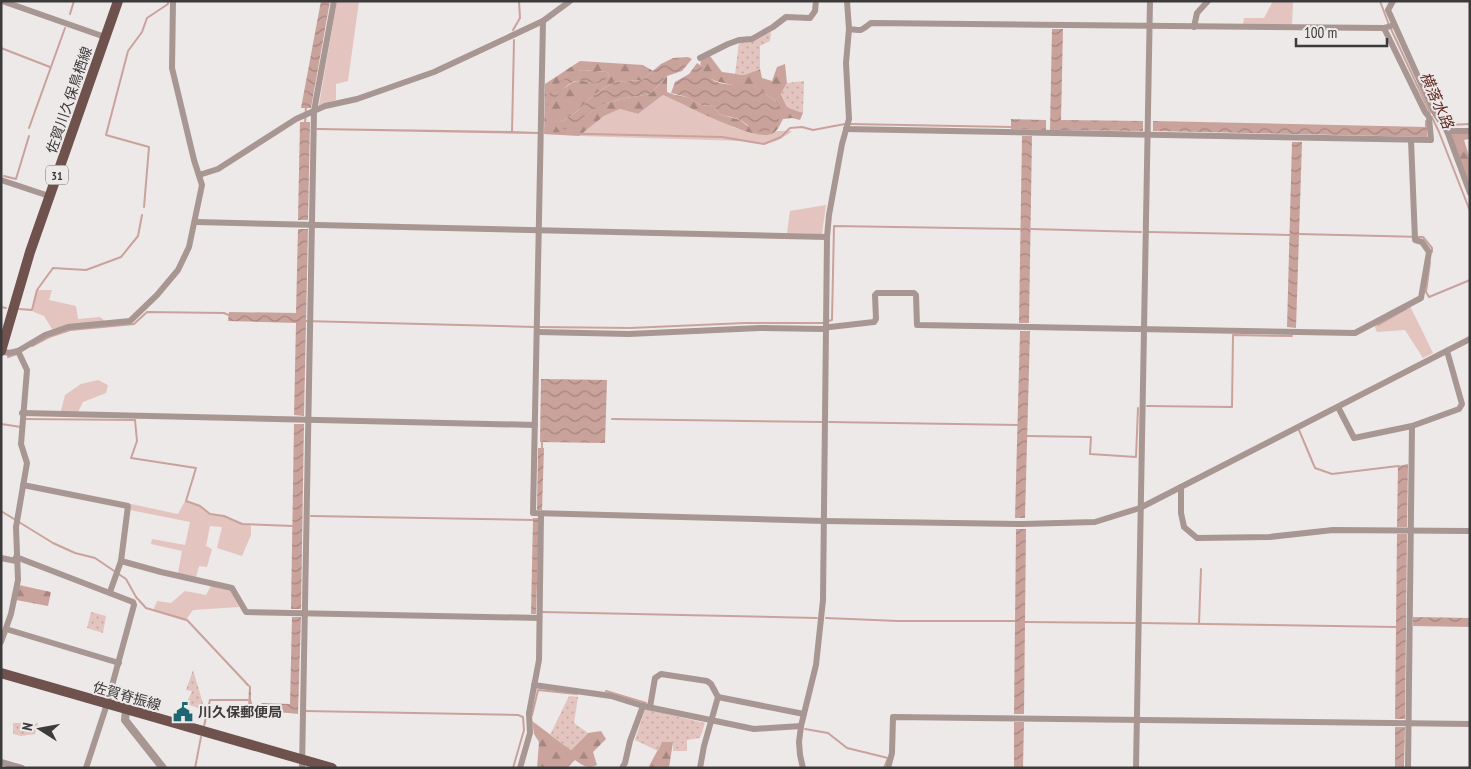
<svg xmlns="http://www.w3.org/2000/svg" width="1471" height="769" viewBox="0 0 1471 769" font-family="'PT Sans Narrow','Noto Sans JP',sans-serif">
<style>
.grass{fill:#e3c4bf}
.forest{fill:url(#forest-firs);fill-rule:evenodd}
.garden{fill:url(#garden-dots)}
.water{fill:url(#water-waves)}
.lines{fill:none;stroke-linecap:round;stroke-linejoin:round}
.stream{stroke:#caa29c;stroke-width:2}
.minor{stroke:#a89693;stroke-width:6}
.tertiary{stroke:#a89693;stroke-width:8}
.primary{stroke:#6f524d;stroke-width:10}
.labels{text-anchor:middle;dominant-baseline:central;stroke-width:4;stroke-linejoin:round;paint-order:stroke}
.shield{fill:#ede9e8;stroke:#716e6e;stroke-width:1}
.shield-label{font-size:12px;font-weight:bold;fill:#3c3a3a}
.street-label{font-size:14px;fill:#3c3a3a;stroke:#ede9e8}
.poi-label{font-size:14px;font-weight:bold;fill:#3c3a3a;stroke:#ede9e8;text-anchor:start}
.water-label{font-size:15px;font-style:italic;fill:#612c26;stroke:#ede9e8}
</style>
<defs>
<pattern id="forest-firs" width="22" height="20" patternUnits="userSpaceOnUse" patternTransform="scale(1.25)"><rect width="22" height="20" fill="#cba39d"/><path d="M5 1l3.5 6h-7zM16 11l3.5 6h-7z" fill="#a68681"/></pattern>
<pattern id="garden-dots" width="8" height="8" patternUnits="userSpaceOnUse" patternTransform="scale(1.25)"><rect width="8" height="8" fill="#e3c4bf"/><path d="M2 2h.1M6 6h.1" fill="none" stroke="#c4a9a5" stroke-width="1.8" stroke-linecap="round"/></pattern>
<pattern id="water-waves" width="16" height="10" patternUnits="userSpaceOnUse" patternTransform="scale(1.25)"><rect width="16" height="10" fill="#caa29c"/><path d="M0 5q4-4 8 0t8 0" fill="none" stroke="#a58580"/></pattern>
</defs>
<rect width="100%" height="100%" fill="#ede9e8"/>
<g class="grass">
<path d="M337,1H359L348,81L336,84V100L319,105Z"/>
<path d="M1273,1H1293L1292,26L1243,25L1244,18H1264Z"/>
<path d="M663,95L735,128L769,135L777,131H792C774,145 764,146 743,141L579,136L604,116L620,109L638,114Z"/>
<path d="M826,205L822,234L787,233L790,211Z"/>
<path d="M37,290H52L49,300L76,306L78,319L100,317L105,321L52,329L44,316L34,312L32,310Z"/>
<path d="M1410,306L1433,353L1423,358L1405,330L1377,332L1374,325Z"/>
<path d="M98,380L108,385L106,393L83,402L78,412L61,411L65,395L81,384Z"/>
<path d="M185,501L200,506L210,514L224,516L251,526V535L242,556L217,548L222,527L210,526L206,546L212,549L207,567L199,566L196,577L178,573L182,551L151,544L152,539L185,545L190,522L130,510L131,504L178,514Z"/>
<path d="M211,586L231,591L239,607L193,610L185,621L153,611L157,601L171,603L185,591L206,595Z"/>
</g>
<g class="forest">
<path d="M710,56L722,72L744,75L760,69L762,78L772,81L777,67L785,64L787,83L781,94L787,107L803,113L800,120L792,118L783,119C779,126 777,134 768,135C745,137 686,105 663,95L638,114L620,109L604,116L579,136L544,134L545,84L580,61L643,65L653,71L642,80L614,82L595,94L575,113L561,122L564,130L601,105L620,99L650,94L667,76V92L675,95L687,97L701,105L714,106L719,114L740,120L748,126L776,101C769,97 762,90 755,88C740,84 695,86 701,60ZM581,70L607,72L610,76L591,83C576,77 570,84 558,93Z"/>
<path d="M1450,133H1470V139L1464,140L1470,159V185Z"/>
<path d="M19,585L51,592L48,606L16,600Z"/>
<path d="M532,721L571,750L588,733L601,731L606,739L593,752L597,765C587,769 583,766 575,760L567,768H537L539,742L534,734Z"/>
<path d="M662,742H673L669,768H648Z"/>
</g>
<g class="garden">
<path d="M771,32L770,41L760,46V69L744,75L735,74L739,42L754,41Z"/>
<path d="M804,81L803,113L787,107L781,94L787,83Z"/>
<path d="M91,612L106,616L103,633L87,628Z"/>
<path d="M193,670L205,710L186,704L192,691L186,690Z"/>
<path d="M569,696L578,697L574,723L588,733L571,750L550,735Z"/>
<path d="M645,709L705,723L700,738L687,740V751H673V742H662L658,751L635,740Z"/>
<path d="M13,723H38L35,734L21,736L13,734Z"/>
</g>
<g class="water">
<path d="M321,1H330L311,108H301Z"/>
<path d="M1052,29H1063L1061,120L1143,121V131L1050,130Z"/>
<path d="M688,57L692,59L682,71L667,76L650,94L620,99L601,105L565,130L560,128L561,122L575,113L595,94L614,82L642,80L661,64L673,58Z"/>
<path d="M697,63L700,65C714,93 734,80 757,88C762,90 768,96 773,99C786,107 780,129 765,132C753,133 748,123 738,119C732,117 726,116 719,114L714,106L701,105L687,97L671,93L675,82L689,74Z"/>
<path d="M582,70L607,72L610,76C607,78 603,81 600,82C591,86 583,78 573,82C561,87 556,101 547,105C547,86 566,77 582,70Z"/>
<path d="M1011,119L1046,120V130L1011,129Z"/>
<path d="M1153,121L1427,127V137L1153,131Z"/>
<path d="M300,122H310L308,220H298Z"/>
<path d="M1022,136H1032L1029,323H1019Z"/>
<path d="M1292,142H1302L1296,328L1287,327Z"/>
<path d="M298,229H308L304,416L294,415L296,323L228,321L229,312L296,313Z"/>
<path d="M1020,331H1030L1025,518H1015Z"/>
<path d="M541,379L607,380L605,443L540,442Z"/>
<path d="M294,424H304L301,609H291Z"/>
<path d="M538,448H544L542,510H537Z"/>
<path d="M1408,464L1407,527H1397L1398,466Z"/>
<path d="M533,518H539L536,614H531Z"/>
<path d="M1016,529H1026L1024,714H1014Z"/>
<path d="M1397,534H1407L1405,719H1395Z"/>
<path d="M292,617H301L298,714L248,709L249,687L244,683L251,686V700L253,706H258L262,703L290,704Z"/>
<path d="M1413,617L1470,618V627L1413,626Z"/>
<path d="M1014,722H1024L1023,768H1014Z"/>
<path d="M1395,727H1405L1404,768H1395Z"/>
</g>
<g class="lines">
<g class="stream">
<path d="M1380,1L1389,25"/>
<path d="M70,14L74,1"/>
<path d="M1391,29L1430,113"/>
<path d="M513,30L520,18L519,1"/>
<path d="M1,48L50,67"/>
<path d="M1432,117L1439,132L1470,211"/>
<path d="M305,124L306,106"/>
<path d="M850,124L1012,127"/>
<path d="M1449,125L1470,124"/>
<path d="M1426,127V121"/>
<path d="M29,128L65,28"/>
<path d="M317,129L538,133L512,132Z"/>
<path d="M512,132L514,40"/>
<path d="M545,133L722,137L764,144L781,137L790,128L802,127L813,130L845,124"/>
<path d="M4,176L16,179L29,136"/>
<path d="M144,207L149,147L106,135L128,51L142,32L147,18L168,4V1"/>
<path d="M1031,229L1141,232"/>
<path d="M1149,232L1290,235"/>
<path d="M1299,234L1423,237L1432,248V252"/>
<path d="M1430,262L1426,292L1429,297L1470,280"/>
<path d="M1,307L6,308"/>
<path d="M19,309L32,310L37,290L53,268L86,270L121,257L138,236L142,215"/>
<path d="M304,321L534,327"/>
<path d="M828,321L832,320L834,226L1021,229"/>
<path d="M1378,325L1406,309"/>
<path d="M539,327L630,328L745,323H824"/>
<path d="M32,346L49,337L70,330L134,324L147,312L224,313L231,316"/>
<path d="M8,357L17,354"/>
<path d="M1147,406L1232,407L1233,335L1292,336"/>
<path d="M26,419L135,420L137,441L131,458L196,468L186,501L200,506L210,514L224,516L242,524L293,526"/>
<path d="M612,419L822,422"/>
<path d="M829,422L1018,425"/>
<path d="M1,424L21,427"/>
<path d="M1299,430L1315,468L1332,474L1398,466L1400,467"/>
<path d="M1027,436L1091,437L1090,454L1136,457L1138,408"/>
<path d="M542,449V442"/>
<path d="M1,511L53,543L75,553L95,558L126,579L136,597L146,608L187,620L248,685"/>
<path d="M311,516L533,520"/>
<path d="M542,612L817,618"/>
<path d="M826,618L898,621H1015"/>
<path d="M1025,622L1135,623"/>
<path d="M1142,623L1396,627"/>
<path d="M1199,624L1201,569"/>
<path d="M606,691L646,703"/>
<path d="M305,711L518,715L523,717L524,730L513,768"/>
<path d="M532,715L538,690L577,694"/>
<path d="M204,726L210,700H248"/>
<path d="M805,729L828,733L847,748L888,758L884,768"/>
<path d="M195,768L201,737"/>
</g>
<g class="minor">
<path d="M2,1L105,37"/>
<path d="M1393,1L1388,10L1433,110L1447,131L1470,193"/>
<path d="M543,21L533,513L824,521L1023,524L1095,522L1140,508L1470,339"/>
<path d="M1194,27L1197,13L1208,1"/>
<path d="M849,29C863,31 860,31 871,23L1384,28L1394,25"/>
<path d="M700,58L728,44L739,40L752,39L773,27L786,17L810,18L815,11L816,1"/>
<path d="M846,129L1431,140L1429,117L1425,112L1384,28"/>
<path d="M1447,131H1470"/>
<path d="M199,175L218,169L296,119L325,106L357,99L434,72L543,21L570,1"/>
<path d="M1,180L49,196"/>
<path d="M196,222L827,237"/>
<path d="M538,332L629,334L760,328L824,329L830,327L874,322L876,319L875,295L877,293H914L916,295L917,325L1355,333L1421,298L1429,252L1422,242L1415,240L1411,140"/>
<path d="M1,351L9,353L18,351L45,335L68,327L130,321L157,295L178,270L189,247L202,185L194,160L172,68L173,1"/>
<path d="M1338,407L1354,438L1412,426L1459,409L1462,404L1447,351"/>
<path d="M22,413L535,425"/>
<path d="M23,485L128,506L121,561L110,592"/>
<path d="M1181,487V513L1184,527L1197,538L1269,537L1333,530L1470,531"/>
<path d="M16,557L133,602L134,605L107,704L86,768"/>
<path d="M1,558L16,561"/>
<path d="M121,561L161,572L232,588L246,612L539,618"/>
<path d="M6,629L119,663"/>
<path d="M1,642L11,614L18,580L16,527L27,463L21,444L27,370L18,351"/>
<path d="M534,685L611,696L643,706L754,729L801,726"/>
<path d="M718,697L804,714"/>
<path d="M650,707L655,678L661,674L707,681L711,684L718,697L704,746L700,768"/>
<path d="M1,762L22,768"/>
<path d="M302,768L314,111L334,1"/>
<path d="M520,768L530,733L529,713L539,660L541,514"/>
<path d="M622,768L625,763L630,741L643,706"/>
<path d="M803,768L800,755L799,742L801,726L816,665L823,600L827,237L829,215L842,144L849,119L846,63L849,29L847,1"/>
<path d="M888,768L892,753L893,717L1470,724"/>
<path d="M1136,768L1150,1"/>
<path d="M1408,768L1412,426"/>
</g>
<path class="tertiary" d="M126,710L125,720L163,768"/>
<g class="primary">
<path d="M1,351L30,252L118,1"/>
<path d="M1,673L332,768"/>
</g>
</g>
<defs>
<symbol id="civic-bare" viewBox="-9 -9 18 18"><path d="M-.6-6.5H3V-4.5H.6V-3L4-1V1h2V6H-6V1h2V-1L-.6-3ZM-1.2 2.5V6h2.4V2.5Z" fill="#1c6772" stroke="#ede9e8" stroke-width="2.5" paint-order="stroke"/></symbol>
</defs>
<g fill-rule="evenodd">
<use href="#civic-bare" x="169" y="698" width="28" height="28"/>
</g>
<g class="labels">
<rect class="shield" x="46" y="165.5" width="22" height="19" rx="4"/>
<g class="shield-label">
<text x="57" y="175">31</text>
</g>
<g class="street-label">
<text transform="translate(69 100) rotate(-71)">佐賀川久保鳥栖線</text>
<text transform="translate(127 696) rotate(16)">佐賀脊振線</text>
</g>
<g class="poi-label">
<text x="198" y="712">川久保郵便局</text>
</g>
<g class="water-label">
<text transform="translate(1437 100) rotate(66)">横落水路</text>
</g>
</g>
<rect width="1471" height="769" fill="none" stroke="#3c3a3a" stroke-width="5"/>
<g transform="translate(40 729) rotate(281)" stroke="#ede9e8" stroke-width="4" paint-order="stroke">
<path d="M0-4L9 19L0 12L-9 19Z" fill="#3c3a3a"/>
<text y="-8" font-size="14" font-weight="bold" text-anchor="middle" fill="#3c3a3a">N</text>
</g>
<path d="M1296 38v8h91v-8" fill="none" stroke="#3c3a3a" stroke-width="2.5"/>
<text x="1304" y="38" font-size="15" fill="#3c3a3a" stroke="#ede9e8" stroke-width="4" paint-order="stroke">100 m</text>
</svg>
